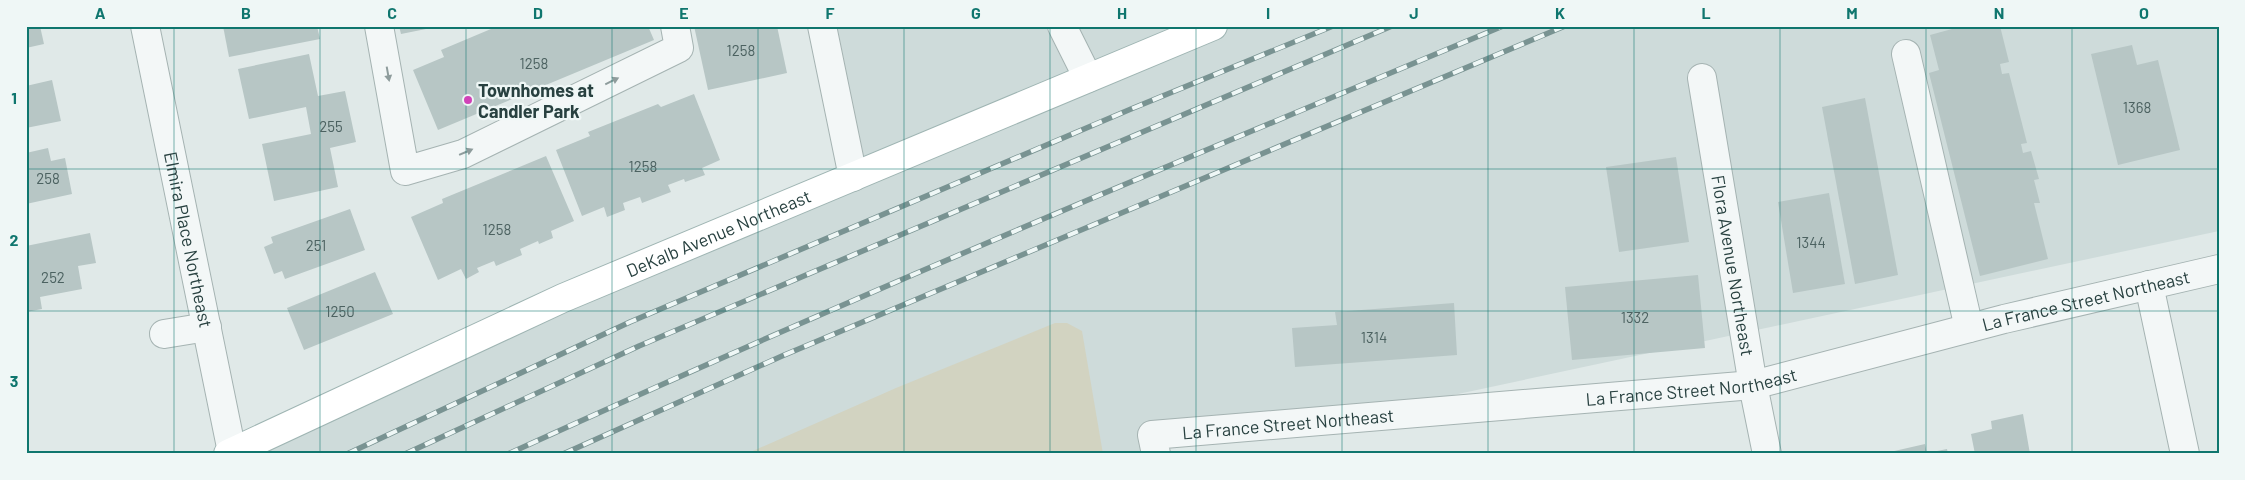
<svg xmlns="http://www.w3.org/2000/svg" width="2245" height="480" viewBox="0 0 2245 480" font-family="Barlow,sans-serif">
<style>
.built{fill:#cedbda}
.green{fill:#d2d3c1}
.building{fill:#b7c6c5}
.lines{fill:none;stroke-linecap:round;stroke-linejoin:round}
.minor-casing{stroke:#a5b3b2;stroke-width:30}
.major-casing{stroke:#9fb5b3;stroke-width:30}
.minor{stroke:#f3f7f7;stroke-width:28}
.major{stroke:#fff;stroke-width:28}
.rail-casing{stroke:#799392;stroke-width:5.5}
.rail{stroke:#eff7f6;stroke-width:4;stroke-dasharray:11;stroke-linecap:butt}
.oneway{fill:#8e9c9c}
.grid{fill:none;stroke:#0f766e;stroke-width:1;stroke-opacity:0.55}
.poi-dot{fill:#d142b8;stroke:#eff7f6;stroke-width:2}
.labels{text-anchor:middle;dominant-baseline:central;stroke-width:4.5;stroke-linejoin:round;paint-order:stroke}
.number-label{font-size:15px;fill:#4c6261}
.poi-label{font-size:18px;font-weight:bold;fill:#284140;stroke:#eff7f6;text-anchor:start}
.street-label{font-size:18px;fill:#284140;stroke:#eff7f6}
.neatline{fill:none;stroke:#0f766e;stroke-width:2}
.grid-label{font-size:16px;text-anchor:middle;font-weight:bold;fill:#0f766e}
</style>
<rect width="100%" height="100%" fill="#e0e9e8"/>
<path class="built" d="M837,26H2219V231L1383,410L1147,447L1148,454H228L865,166Z"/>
<path class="green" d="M1055,323H1067L1082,331L1103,454H746L896,388Z"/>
<g class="building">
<path d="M26,26H40L44,44L26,48Z"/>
<path d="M223,26H317L320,39L229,57Z"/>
<path d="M399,26H436V27L401,34Z"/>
<path d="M498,26H648L654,40L438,130L413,70L444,57L441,50Z"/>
<path d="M694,26H777L787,73L708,90Z"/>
<path d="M1963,26H2000L2009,62L2000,64L2002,74L2009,73L2027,143L2021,144L2023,153L2031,151L2039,179L2034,180L2040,203H2034L2048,259L1980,276L1929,73L1939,70L1930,35Z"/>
<path d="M2132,45L2137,65L2158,60L2180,150L2118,165L2091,54Z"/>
<path d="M309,54L318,96L345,91L356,142L330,148L338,187L274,201L262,144L311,134L306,107L249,119L238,69Z"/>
<path d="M52,80L61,121L26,128V86Z"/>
<path d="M694,94L720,160L702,168L705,175L685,182L684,179L668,185L671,192L642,203L640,197L623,203L625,210L607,217L604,207L582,216L556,150L590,136L588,132L658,104L661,107Z"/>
<path d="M1865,98L1898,275L1855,284L1822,107Z"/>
<path d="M48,148L51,161L65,158L72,194L26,204V153Z"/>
<path d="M546,156L574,221L551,231L553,238L539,244L538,241L520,249L522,255L496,266L494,261L477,268L479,272L466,279L461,269L438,280L411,217L443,203L442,199Z"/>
<path d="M1676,157L1689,242L1619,252L1606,167Z"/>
<path d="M1829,193L1845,284L1793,293L1778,202Z"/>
<path d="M350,209L365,250L285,279L282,271L274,274L264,247L273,243L271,237Z"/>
<path d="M90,233L96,263L78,266L82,289L40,297L42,309L26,312V246Z"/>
<path d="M375,272L393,314L304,350L287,308Z"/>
<path d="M1698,275L1705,348L1572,360L1565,287Z"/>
<path d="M1454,303L1457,355L1295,367L1292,328L1337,325L1335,312Z"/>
<path d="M2023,414L2030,454H1975L1971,434L1992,429L1991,421Z"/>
<path d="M1925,444L1927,454H1890V452Z"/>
<path d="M1947,449L1948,454H1928L1927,453Z"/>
</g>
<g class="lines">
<defs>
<g id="minor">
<path id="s1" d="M145,26L232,452"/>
<path d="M379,26L405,171L463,154L679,48L675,26"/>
<path d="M822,26L853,177"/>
<path d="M1062,26L1088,78"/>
<path d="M1906,54L1969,328"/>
<path id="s2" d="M1702,78L1753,385L1767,454"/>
<path d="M2149,285L2185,454"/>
<path d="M164,334L207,327"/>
<path id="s3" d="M1156,454L1152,435L1753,385L2004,319L2219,269"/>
</g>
<g id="major">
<path id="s4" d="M228,454L563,298L1213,26"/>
</g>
</defs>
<use href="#minor" class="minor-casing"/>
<use href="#major" class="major-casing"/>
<use href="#minor" class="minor"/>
<use href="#major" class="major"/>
<defs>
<g id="rail">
<path d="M347,454L630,322L1131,109L1333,26"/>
<path d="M405,454L639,346L1392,26"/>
<path d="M508,454C836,304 1170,165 1503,26"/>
<path d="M563,454L782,356L1565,26"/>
</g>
</defs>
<use href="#rail" class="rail-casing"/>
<use href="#rail" class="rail"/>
</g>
<defs><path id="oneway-solid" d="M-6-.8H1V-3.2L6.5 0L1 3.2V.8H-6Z" transform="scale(1.25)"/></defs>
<g class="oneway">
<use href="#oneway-solid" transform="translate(388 74) rotate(80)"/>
<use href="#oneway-solid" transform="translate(612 81) rotate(-26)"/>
<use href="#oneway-solid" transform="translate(466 152) rotate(-23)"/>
</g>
<path class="grid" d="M174,26V454M320,26V454M466,26V454M612,26V454M758,26V454M904,26V454M1050,26V454M1196,26V454M1342,26V454M1488,26V454M1634,26V454M1780,26V454M1926,26V454M2072,26V454M26,169H2219M26,311H2219"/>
<circle class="poi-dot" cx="468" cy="100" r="5"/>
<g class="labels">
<g class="number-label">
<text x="741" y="50">1258</text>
<text x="534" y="63">1258</text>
<text x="2137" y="107">1368</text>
<text x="331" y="126">255</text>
<text x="643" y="166">1258</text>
<text x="48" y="178">258</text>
<text x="497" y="229">1258</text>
<text x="1811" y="242">1344</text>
<text x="316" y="245">251</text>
<text x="53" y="277">252</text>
<text x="340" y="311">1250</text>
<text x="1635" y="317">1332</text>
<text x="1374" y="337">1314</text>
</g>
<g class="poi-label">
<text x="478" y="90">Townhomes at<tspan x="478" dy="21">Candler Park</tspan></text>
</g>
<g class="street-label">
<text stroke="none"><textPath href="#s4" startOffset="538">DeKalb Avenue Northeast</textPath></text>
<text stroke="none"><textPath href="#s1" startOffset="218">Elmira Place Northeast</textPath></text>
<text stroke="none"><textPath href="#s2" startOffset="190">Flora Avenue Northeast</textPath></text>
<text stroke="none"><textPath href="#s3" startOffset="966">La France Street Northeast</textPath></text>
<text stroke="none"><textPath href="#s3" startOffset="561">La France Street Northeast</textPath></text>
<text stroke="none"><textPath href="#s3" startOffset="156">La France Street Northeast</textPath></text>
</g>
</g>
<rect width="2245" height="480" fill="none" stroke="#eff7f6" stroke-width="55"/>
<rect x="28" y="28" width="2190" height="424" class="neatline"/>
<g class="grid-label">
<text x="100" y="19">A</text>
<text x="246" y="19">B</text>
<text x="392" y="19">C</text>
<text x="538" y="19">D</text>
<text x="684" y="19">E</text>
<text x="830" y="19">F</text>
<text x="976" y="19">G</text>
<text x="1122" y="19">H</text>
<text x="1268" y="19">I</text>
<text x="1414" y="19">J</text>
<text x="1560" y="19">K</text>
<text x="1706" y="19">L</text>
<text x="1852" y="19">M</text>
<text x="1999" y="19">N</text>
<text x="2144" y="19">O</text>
<text x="14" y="104">1</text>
<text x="14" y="246">2</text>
<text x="14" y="387">3</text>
</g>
</svg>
